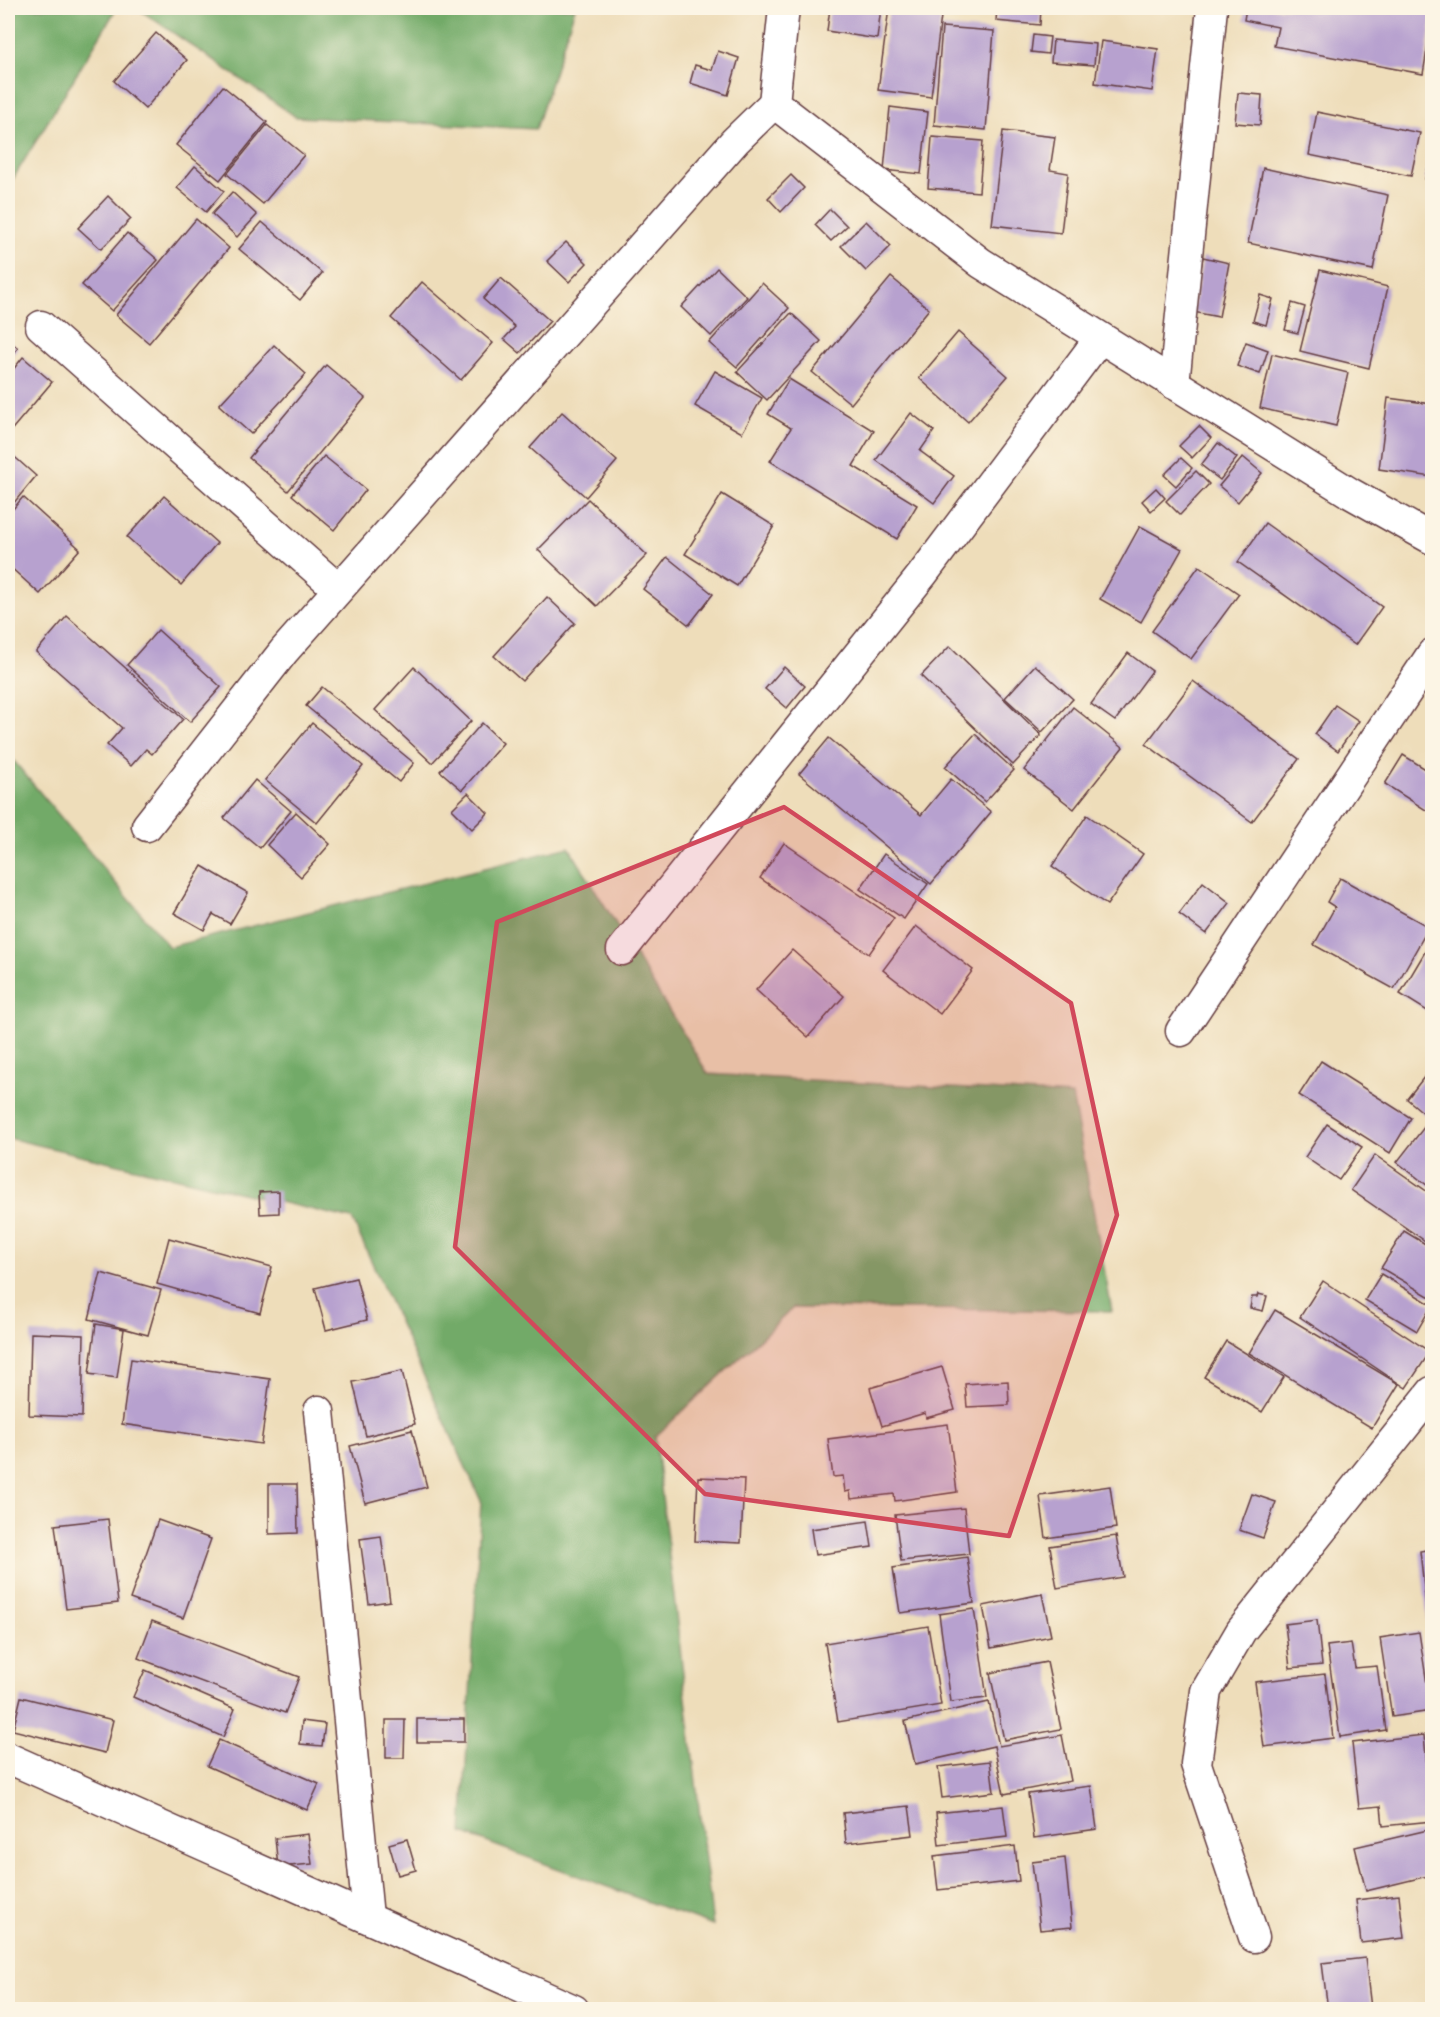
<svg xmlns="http://www.w3.org/2000/svg" width="1440" height="2017" viewBox="0 0 1440 2017" font-family="Cardo,serif">
<style>
.forest{fill:#72aa68;stroke:#5e644a;stroke-width:1.5}
.building{fill:#b7a1cf}
.lines{fill:none;stroke-linecap:round;stroke-linejoin:round}
.street-casing{stroke:#633c40;stroke-width:33}
.street{stroke:#fff;stroke-width:30}
.marked{fill:#d1495b;fill-opacity:0.2;stroke:#d1495b;stroke-width:4.5;stroke-linejoin:round}
</style>
<rect width="100%" height="100%" fill="#fcf5e5"/>
<filter id="ink" filterUnits="userSpaceOnUse"><feTurbulence type="fractalNoise" baseFrequency=".0167" numOctaves="2"/><feDisplacementMap in="SourceGraphic" scale="12" xChannelSelector="R" yChannelSelector="G"/><feConvolveMatrix kernelMatrix="1 2 1 2 8 2 1 2 1" color-interpolation-filters="sRGB"/></filter>
<filter id="wash" filterUnits="userSpaceOnUse"><feTurbulence type="fractalNoise" baseFrequency=".008" numOctaves="4" result="noise"/><feDisplacementMap in="SourceGraphic" scale="24" xChannelSelector="R" yChannelSelector="G"/><feGaussianBlur stdDeviation="1.35" result="paint"/><feColorMatrix in="noise" values="0 0 0 0 0 0 0 0 0 0 0 0 0 0 0 0 0 1.4 0 .05"/><feComposite in="paint" operator="in"/></filter>
<g filter="url(#wash)">
<rect width="100%" height="100%" fill="#eeddba"/>
<g class="forest">
<path d="M8,8H117L8,187Z"/>
<path d="M137,8H575L536,129L296,117Z"/>
<path d="M8,754L169,947L569,847L708,1074L1072,1095L1112,1311L793,1308L655,1437L713,1926L462,1833L481,1501L352,1219L8,1138Z"/>
</g>
<g id="blocks">
<g class="building">
<path d="M830,8H881L877,39L827,31Z"/>
<path d="M889,8H942L931,97L878,90Z"/>
<path d="M997,8H1041L1040,25L996,21Z"/>
<path d="M1246,8H1432V20L1423,74L1274,46L1278,27L1244,20Z"/>
<path d="M942,27L994,31L986,130L934,125Z"/>
<path d="M156,33L187,60L145,109L114,81Z"/>
<path d="M1033,35L1050,37L1048,54L1031,52Z"/>
<path d="M1053,40L1096,44L1094,65L1051,62Z"/>
<path d="M1101,41L1158,49L1152,91L1095,83Z"/>
<path d="M718,51L739,58L728,95L690,83L695,65L712,70Z"/>
<path d="M223,86L267,122L220,180L176,145Z"/>
<path d="M1238,93L1262,95L1260,125L1235,123Z"/>
<path d="M890,107L928,112L921,174L884,170Z"/>
<path d="M1317,112L1420,133L1411,176L1309,155Z"/>
<path d="M267,125L304,155L263,204L227,174Z"/>
<path d="M1003,131L1055,137L1050,170L1068,173L1061,233L992,225Z"/>
<path d="M932,137L983,141L979,192L928,188Z"/>
<path d="M1432,152V181L1425,179Z"/>
<path d="M195,166L224,191L206,212L177,188Z"/>
<path d="M1263,168L1388,195L1373,270L1248,243Z"/>
<path d="M791,175L804,188L781,212L768,198Z"/>
<path d="M232,192L257,215L237,237L212,214Z"/>
<path d="M108,196L131,219L101,249L78,228Z"/>
<path d="M830,209L847,226L831,241L815,225Z"/>
<path d="M196,219L229,248L149,343L116,315Z"/>
<path d="M866,221L891,246L866,271L841,246Z"/>
<path d="M262,222L322,273L300,300L239,249Z"/>
<path d="M127,233L158,260L112,311L82,285Z"/>
<path d="M566,242L587,263L569,282L547,261Z"/>
<path d="M1203,257L1229,263L1219,317L1193,312Z"/>
<path d="M717,268L747,297L711,336L681,307Z"/>
<path d="M1320,270L1388,287L1369,368L1300,351Z"/>
<path d="M891,277L929,309L851,404L812,372Z"/>
<path d="M501,278L550,321L520,353L504,339L515,327L483,299Z"/>
<path d="M422,282L493,343L461,380L391,318Z"/>
<path d="M762,283L789,308L737,367L709,343Z"/>
<path d="M1260,295L1273,299L1266,325L1253,321Z"/>
<path d="M1292,303L1305,307L1298,333L1285,330Z"/>
<path d="M791,313L821,341L767,400L737,372Z"/>
<path d="M958,332L1008,376L968,422L919,378Z"/>
<path d="M8,340L18,348L8,361Z"/>
<path d="M1246,342L1268,350L1260,374L1237,366Z"/>
<path d="M274,345L306,374L251,434L219,405Z"/>
<path d="M1272,354L1348,373L1336,426L1260,408Z"/>
<path d="M23,357L52,382L8,434V376Z"/>
<path d="M326,365L365,398L288,491L249,458Z"/>
<path d="M715,371L762,398L742,433L695,406Z"/>
<path d="M789,379L874,431L853,466L917,505L897,539L770,461L791,428L768,414Z"/>
<path d="M1388,398L1432,404V477L1379,469Z"/>
<path d="M562,412L617,461L586,497L530,448Z"/>
<path d="M911,413L934,431L920,451L954,476L934,503L876,460Z"/>
<path d="M1199,426L1211,438L1192,458L1179,446Z"/>
<path d="M1218,443L1237,458L1220,480L1201,465Z"/>
<path d="M8,451L36,476L8,510Z"/>
<path d="M324,456L366,490L334,530L292,495Z"/>
<path d="M1243,457L1262,473L1238,502L1219,486Z"/>
<path d="M1181,458L1192,468L1176,486L1164,475Z"/>
<path d="M1196,471L1209,484L1180,515L1166,501Z"/>
<path d="M1156,488L1165,498L1151,511L1142,501Z"/>
<path d="M722,494L774,526L737,586L685,554Z"/>
<path d="M164,496L217,543L181,585L127,537Z"/>
<path d="M23,497L80,549L40,594L8,565V515Z"/>
<path d="M588,499L647,555L597,606L538,550Z"/>
<path d="M1265,523L1382,607L1355,645L1238,562Z"/>
<path d="M1140,526L1182,549L1141,622L1100,599Z"/>
<path d="M667,557L713,594L689,625L643,589Z"/>
<path d="M1199,566L1239,594L1191,659L1152,631Z"/>
<path d="M547,597L575,623L522,681L494,656Z"/>
<path d="M67,616L183,719L152,754L146,749L131,766L107,745L122,728L36,652Z"/>
<path d="M158,630L221,687L190,722L127,665Z"/>
<path d="M950,646L1041,735L1013,765L921,676Z"/>
<path d="M1128,653L1152,671L1115,721L1091,704Z"/>
<path d="M1035,665L1073,699L1042,732L1005,698Z"/>
<path d="M414,667L471,721L432,763L375,710Z"/>
<path d="M784,667L805,686L787,708L765,689Z"/>
<path d="M1193,681L1299,759L1252,822L1146,744Z"/>
<path d="M322,687L414,763L399,782L306,706Z"/>
<path d="M1335,705L1359,721L1338,751L1315,734Z"/>
<path d="M1073,707L1123,747L1074,809L1024,770Z"/>
<path d="M312,723L363,766L317,823L265,780Z"/>
<path d="M482,723L503,743L462,790L440,771Z"/>
<path d="M975,734L1014,770L985,802L945,767Z"/>
<path d="M829,738L921,815L951,779L991,812L931,884L799,774Z"/>
<path d="M1403,755L1432,773V814L1385,784Z"/>
<path d="M255,780L291,811L260,848L224,818Z"/>
<path d="M468,793L488,813L472,829L452,809Z"/>
<path d="M296,812L330,844L301,877L267,845Z"/>
<path d="M1087,815L1143,854L1107,905L1052,866Z"/>
<path d="M784,843L894,918L869,954L760,878Z"/>
<path d="M884,854L928,884L904,919L860,889Z"/>
<path d="M202,866L248,893L230,924L213,914L204,930L174,913Z"/>
<path d="M1340,878L1429,927L1394,989L1314,945L1335,907L1327,902Z"/>
<path d="M1203,882L1230,903L1206,934L1179,914Z"/>
<path d="M916,926L973,970L940,1014L883,970Z"/>
<path d="M1432,940V1014L1400,994Z"/>
<path d="M792,950L844,996L808,1037L756,990Z"/>
<path d="M1321,1061L1411,1118L1390,1153L1299,1095Z"/>
<path d="M1432,1067V1120L1407,1099Z"/>
<path d="M1327,1124L1362,1147L1339,1180L1305,1157Z"/>
<path d="M1425,1126L1432,1132V1189L1397,1162Z"/>
<path d="M1375,1155L1432,1195V1243L1431,1245L1351,1190Z"/>
<path d="M279,1191V1213L260,1214L259,1192Z"/>
<path d="M1404,1231L1432,1248V1293L1430,1297L1381,1268Z"/>
<path d="M169,1238L272,1267L260,1313L157,1284Z"/>
<path d="M101,1273L161,1290L148,1335L89,1319Z"/>
<path d="M1381,1274L1432,1305L1417,1331L1365,1300Z"/>
<path d="M356,1278L367,1320L326,1330L315,1288Z"/>
<path d="M1323,1281L1430,1352L1406,1388L1300,1317Z"/>
<path d="M1258,1294L1267,1296L1263,1311L1250,1308L1252,1297H1257Z"/>
<path d="M1275,1310L1399,1384L1372,1428L1249,1353Z"/>
<path d="M96,1324L124,1329L117,1378L89,1374Z"/>
<path d="M31,1333L84,1335L82,1417L29,1415Z"/>
<path d="M1226,1341L1284,1377L1262,1412L1204,1377Z"/>
<path d="M131,1359L270,1379L261,1444L122,1424Z"/>
<path d="M942,1367L955,1410L926,1418L925,1413L882,1426L870,1388Z"/>
<path d="M402,1371L415,1424L366,1436L353,1382Z"/>
<path d="M1008,1381L1009,1405L967,1407L965,1384Z"/>
<path d="M948,1424L957,1492L895,1501L894,1494L851,1499L850,1491L845,1492L843,1476L833,1477L828,1439Z"/>
<path d="M412,1430L427,1487L365,1503L350,1446Z"/>
<path d="M698,1477L744,1479L741,1543L695,1541Z"/>
<path d="M269,1484H297L298,1533L269,1534Z"/>
<path d="M1110,1486L1116,1528L1046,1538L1040,1496Z"/>
<path d="M1252,1494L1276,1502L1263,1538L1239,1530Z"/>
<path d="M964,1508L969,1554L901,1561L895,1515Z"/>
<path d="M108,1519L118,1603L66,1609L55,1525Z"/>
<path d="M158,1520L211,1539L183,1618L130,1599Z"/>
<path d="M868,1521L872,1547L815,1555L811,1529Z"/>
<path d="M381,1536L390,1601L369,1604L360,1539Z"/>
<path d="M1116,1536L1123,1577L1057,1588L1050,1546Z"/>
<path d="M1432,1549V1623L1428,1624L1420,1551Z"/>
<path d="M967,1557L974,1603L900,1613L893,1568Z"/>
<path d="M1042,1594L1051,1636L991,1648L983,1606Z"/>
<path d="M974,1609L987,1698L951,1702L939,1614Z"/>
<path d="M1317,1620L1322,1665L1290,1668L1285,1624Z"/>
<path d="M152,1621L299,1677L285,1713L138,1658Z"/>
<path d="M928,1626L941,1705L838,1722L825,1643Z"/>
<path d="M1419,1632L1431,1711L1392,1717L1380,1638Z"/>
<path d="M1351,1643L1355,1668L1377,1666L1386,1730L1340,1737L1327,1646Z"/>
<path d="M1047,1662L1061,1729L1004,1740L990,1673Z"/>
<path d="M145,1670L235,1709L223,1737L133,1697Z"/>
<path d="M1325,1674L1333,1738L1264,1747L1255,1682Z"/>
<path d="M21,1697L113,1720L105,1753L13,1730Z"/>
<path d="M989,1702L999,1746L1062,1735L1071,1781L1004,1794L994,1746L915,1764L905,1721Z"/>
<rect x="417" y="1719" width="47" height="23"/>
<path d="M386,1720H405L404,1758H386Z"/>
<path d="M302,1721L325,1724L322,1746L300,1744Z"/>
<path d="M1424,1735L1432,1821L1383,1826L1381,1806L1359,1808L1352,1743Z"/>
<path d="M219,1740L319,1784L307,1810L207,1766Z"/>
<path d="M990,1761L994,1792L942,1798L938,1767Z"/>
<path d="M1091,1786L1097,1829L1034,1838L1028,1794Z"/>
<path d="M909,1806L913,1835L846,1843L843,1813Z"/>
<path d="M1003,1806L1007,1837L939,1845L936,1813Z"/>
<path d="M1432,1829V1875L1366,1891L1355,1847Z"/>
<path d="M308,1834L312,1864L278,1867L275,1838Z"/>
<path d="M407,1839L416,1870L398,1875L389,1844Z"/>
<path d="M1015,1846L1019,1881L938,1890L934,1856Z"/>
<path d="M1065,1858L1072,1927L1040,1930L1032,1862Z"/>
<path d="M1399,1895L1404,1938L1361,1943L1356,1900Z"/>
<path d="M1365,1958L1371,2008L1328,2010L1322,1963Z"/>
</g>
</g>
</g>
<g filter="url(#ink)">
<use href="#blocks" fill-opacity="0" stroke="#633c40" stroke-width="1.5"/>
<g class="lines">
<defs>
<g id="street">
<path d="M784,8L774,103L981,263L1350,493L1432,539"/>
<path d="M41,326L338,589"/>
<path d="M1174,384L1212,8"/>
<path d="M147,826L284,651L735,141L774,103"/>
<path d="M622,950L922,575L1100,338"/>
<path d="M1181,1031L1432,654"/>
<path d="M319,1411L368,1917"/>
<path d="M8,1758L574,2010"/>
<path d="M1254,1937L1196,1764L1206,1691L1241,1631L1432,1392"/>
</g>
</defs>
<use href="#street" class="street-casing"/>
<use href="#street" class="street"/>
</g>
</g>
<path class="marked" d="M784,807L1071,1003L1117,1215L1009,1536L705,1494L455,1247L497,922Z"/>
<rect width="1440" height="2017" fill="none" stroke="#fcf5e5" stroke-width="30"/>
</svg>
